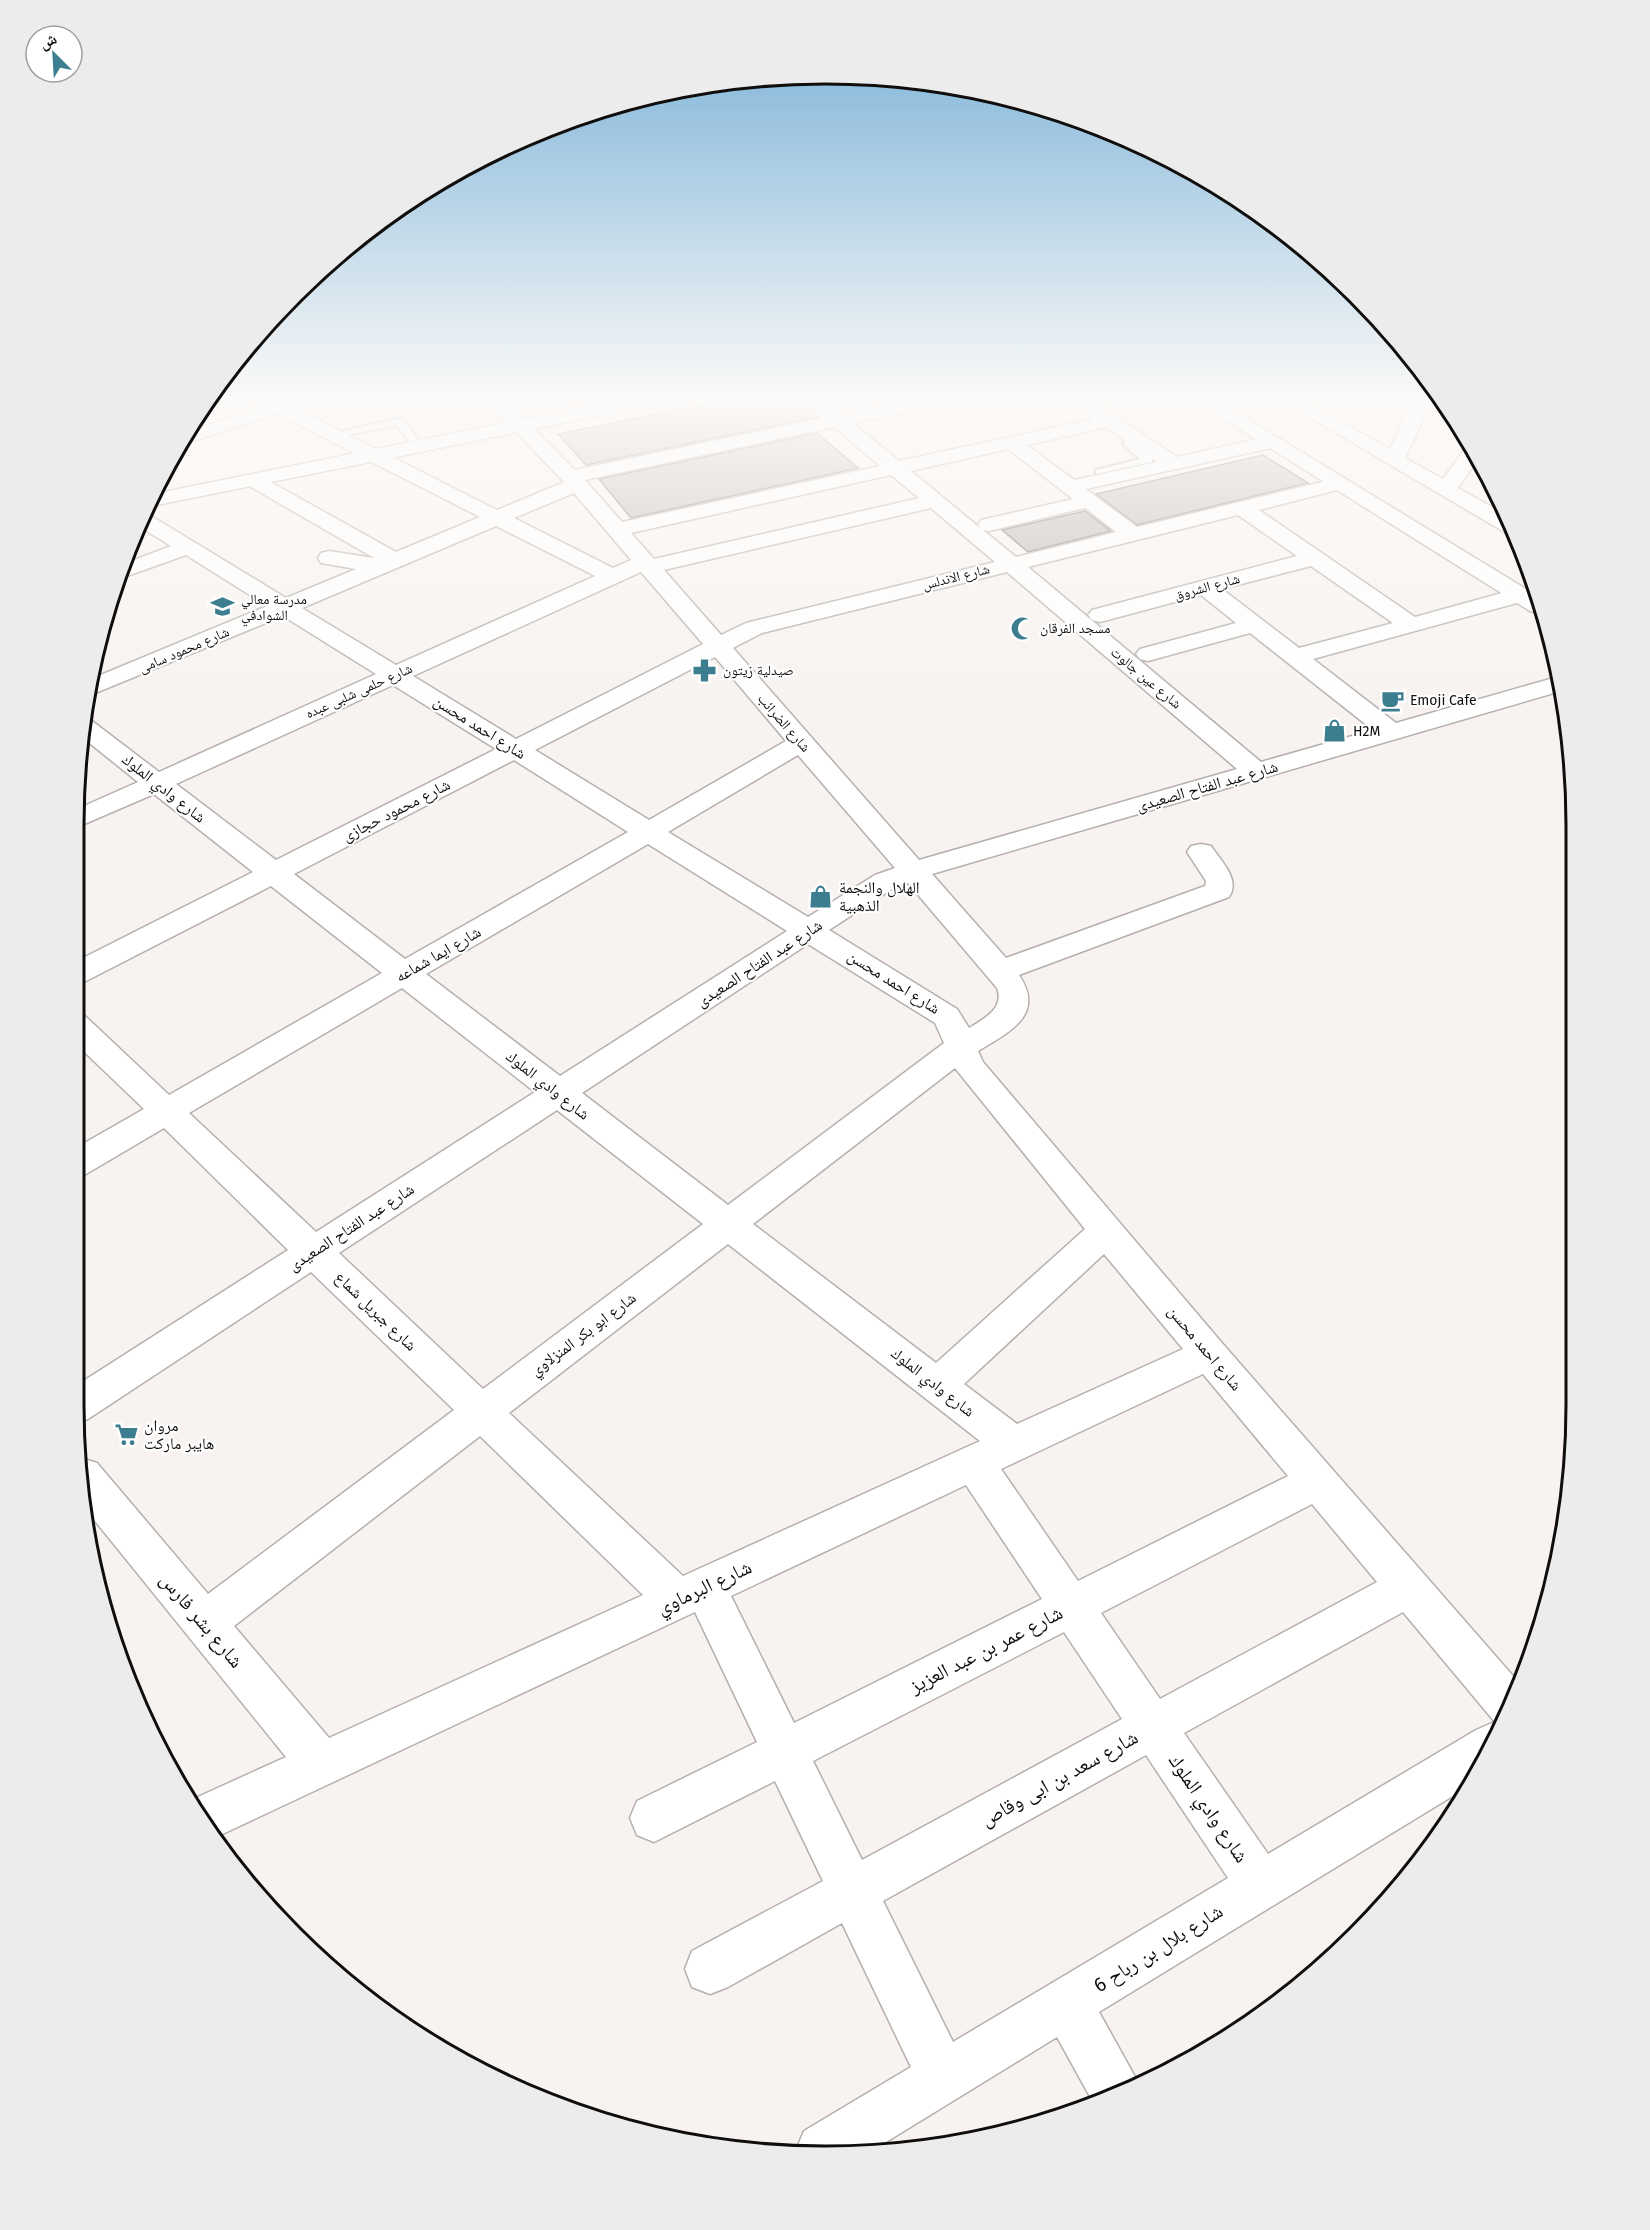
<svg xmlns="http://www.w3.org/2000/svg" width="1650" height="2230" viewBox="0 0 1650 2230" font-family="'Fira Sans','Noto Naskh Arabic',sans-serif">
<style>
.building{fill:#bdb8b5;stroke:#7c7875;stroke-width:1.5}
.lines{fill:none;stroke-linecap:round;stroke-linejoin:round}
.lane-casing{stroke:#b5b0ad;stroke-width:4}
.street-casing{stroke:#b5b0ad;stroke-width:3}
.secondary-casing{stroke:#b5b0ad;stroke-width:3}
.lane{fill:#fff;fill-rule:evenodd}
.street{fill:#fff;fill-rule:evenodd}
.secondary{fill:#fff;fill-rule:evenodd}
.labels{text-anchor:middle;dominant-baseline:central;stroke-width:4.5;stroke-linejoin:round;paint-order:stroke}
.far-street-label{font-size:14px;fill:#100e0d;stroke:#fff}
.far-poi-label{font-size:14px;fill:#100e0d;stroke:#fff;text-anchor:start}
.street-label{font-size:16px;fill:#100e0d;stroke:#fff}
.poi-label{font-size:16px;fill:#100e0d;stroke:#fff;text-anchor:start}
.near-street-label{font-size:20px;fill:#100e0d;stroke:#fff}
.rim{fill:none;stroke:#100e0d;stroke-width:3}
</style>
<rect width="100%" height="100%" fill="#f8f3f0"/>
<g class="building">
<path d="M724,401H803L818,417L586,465L558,434Z"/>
<path d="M817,433L858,468L631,518L599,479Z"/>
<path d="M1263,455L1308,483L1137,525L1096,494Z"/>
<path d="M1085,511L1111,531L1028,552L1002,530Z"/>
</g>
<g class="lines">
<defs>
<g id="lane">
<path d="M397,419L405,421L417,439L415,441H409L397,425L332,438L327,435Z"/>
<path d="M1124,441H1130L1152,458V462L1096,474V470L1140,459L1124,445Z"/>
</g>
<g id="street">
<path d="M257,401H300L299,407L295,408L497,510L564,482L486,401H506L575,470L823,418L805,401H826L842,414L904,401H942L933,407L853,423L899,461L1093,419L1070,401H1092L1177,457L1271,436L1281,442L1271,448L1086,489L1137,527L1338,478L1345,480L1348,484L1345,488L1259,510L1415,617L1520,588L1528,590L1531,595L1528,600L1313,659L1396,723L1557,677L1561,691L932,874L1006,958L1205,886L1206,881L1187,852L1191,846L1201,844L1211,846C1221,861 1241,880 1229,897L1019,975C1046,1015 1009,1032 978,1051L983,1062L1222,1343L1520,1684L1501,1724L1494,1721L1403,1612L1184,1733L1268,1854L1476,1730L1492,1723L1500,1727L1474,1783L1099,2012L1139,2084L1113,2099L1094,2104L1057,2037L873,2150H796L804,2131L911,2067L842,1923L728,1987L710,1994L692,1987L685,1969L692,1951L823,1881L775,1781L654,1842L637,1835L630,1818L637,1801L757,1742L695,1612L214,1838L200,1822L189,1801L286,1757L87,1511L81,1458L97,1463L208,1594L454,1410L311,1272L88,1419L76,1423L74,1387L288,1250L164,1128L86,1174L74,1178V1149L144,1109L74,1042V1013L85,1016L169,1095L382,973L271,886L86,981L75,984V962L253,872L154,794L75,828V810L138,782L82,737L85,719L92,721L159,772L376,674L283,616L88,696L91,679L267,606L186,555L116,580L121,565L171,546L137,525L144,512L148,514L286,598L356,569L321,563L318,558L321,553L329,551L374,558L246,484L243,480L246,476H260L396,552L480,517L277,414L180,445L187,432L263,407ZM834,427L880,466L622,522L585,480ZM1106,427L1157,462L1074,480L1027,445ZM1008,449L1073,499L981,520L978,525L980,528L911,471ZM891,475L919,498L654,559L631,533ZM574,493L631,560L613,568L514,518ZM931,508L995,562L746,623L721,635L664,570ZM1085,508L1116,532L1016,557L983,530L989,531ZM1238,515L1297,556L1092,610L1088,615L1092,620L1100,622L1201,595L1236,623L1140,649L1136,654L1140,659L1148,661L1250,633L1373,730L1261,762L1028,567ZM496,526L595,576L396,665L302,608ZM1311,566L1393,623L1299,648L1222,589ZM641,572L703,644L516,739L413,676ZM1007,572L1237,769L919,860L733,648L762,633ZM715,657L786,741L649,820L535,750ZM393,685L496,749L276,860L176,784ZM798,755L895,868L875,875L808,917L668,832ZM514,760L628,832L405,959L294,874ZM648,844L787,931L560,1076L426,974ZM908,883L997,988C1005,1008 984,1019 969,1028L957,1009L829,930L895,887ZM808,944L935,1023L944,1043L728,1205L582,1093ZM402,988L535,1092L316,1232L189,1113ZM955,1068L1085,1229L936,1363L753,1224ZM557,1110L703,1224L483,1389L339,1253ZM728,1244L980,1441L683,1576L509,1413ZM1104,1254L1183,1349L1017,1424L964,1384ZM1203,1374L1288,1476L1078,1581L1001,1469ZM480,1436L643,1595L329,1738L234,1626ZM966,1485L1042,1599L794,1723L731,1596ZM1312,1504L1377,1582L1160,1699L1101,1613ZM1064,1632L1122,1719L862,1860L813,1761ZM1146,1755L1228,1878L953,2042L883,1901Z"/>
<path d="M1282,401H1305L1390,449L1413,401H1432L1405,458L1443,479L1464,450L1468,449L1476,462L1458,488L1506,515L1517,534L1506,533Z"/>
</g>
<g id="secondary">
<path d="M612,401H651L642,407L147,507L154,494Z"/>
<path d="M1195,401H1218L1534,594L1539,613L1530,611Z"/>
</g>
</defs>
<use href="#lane" class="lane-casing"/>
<use href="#street" class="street-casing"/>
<use href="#secondary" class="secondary-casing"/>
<use href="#lane" class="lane"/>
<use href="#street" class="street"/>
<use href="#secondary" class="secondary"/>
</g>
<linearGradient id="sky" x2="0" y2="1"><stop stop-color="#73aed6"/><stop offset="0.56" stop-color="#fcfaf8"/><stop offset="1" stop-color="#fcfaf8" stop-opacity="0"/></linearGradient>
<rect width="1650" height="714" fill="url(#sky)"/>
<defs>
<symbol id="school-bare" viewBox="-9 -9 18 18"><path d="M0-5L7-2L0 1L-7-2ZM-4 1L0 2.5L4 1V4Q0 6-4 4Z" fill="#3c7d8f" stroke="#fff" stroke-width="2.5" paint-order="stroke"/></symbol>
<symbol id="mosque-bare" viewBox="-9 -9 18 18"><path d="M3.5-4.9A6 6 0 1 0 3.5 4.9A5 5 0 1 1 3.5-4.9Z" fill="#3c7d8f" stroke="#fff" stroke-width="2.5" paint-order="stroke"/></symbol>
<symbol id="pharmacy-bare" viewBox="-9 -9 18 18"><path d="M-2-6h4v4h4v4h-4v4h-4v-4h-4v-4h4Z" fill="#3c7d8f" stroke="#fff" stroke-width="2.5" paint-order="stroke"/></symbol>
<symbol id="cafe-bare" viewBox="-9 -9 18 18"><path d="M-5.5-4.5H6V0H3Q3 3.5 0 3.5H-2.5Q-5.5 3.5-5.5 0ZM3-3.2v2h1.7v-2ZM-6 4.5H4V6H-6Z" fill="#3c7d8f" stroke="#fff" stroke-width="2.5" paint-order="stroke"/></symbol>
<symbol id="shop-bare" viewBox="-9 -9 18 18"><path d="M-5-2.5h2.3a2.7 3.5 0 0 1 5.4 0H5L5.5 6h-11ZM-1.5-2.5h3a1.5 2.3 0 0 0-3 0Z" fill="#3c7d8f" stroke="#fff" stroke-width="2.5" paint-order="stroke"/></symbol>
<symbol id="supermarket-bare" viewBox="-9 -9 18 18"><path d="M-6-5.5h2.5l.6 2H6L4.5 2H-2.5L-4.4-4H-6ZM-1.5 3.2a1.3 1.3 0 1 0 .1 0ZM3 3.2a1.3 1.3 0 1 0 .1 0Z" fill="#3c7d8f" stroke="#fff" stroke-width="2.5" paint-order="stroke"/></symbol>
</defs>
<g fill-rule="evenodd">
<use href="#school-bare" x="206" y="590" width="33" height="33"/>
<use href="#mosque-bare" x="1006" y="612" width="33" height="33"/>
<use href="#pharmacy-bare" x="688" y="654" width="33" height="33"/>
<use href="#cafe-bare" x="1376" y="684" width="33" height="33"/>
<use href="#shop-bare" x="1318" y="714" width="33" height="33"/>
<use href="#shop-bare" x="804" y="880" width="33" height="33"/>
<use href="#supermarket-bare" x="110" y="1418" width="33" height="33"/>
</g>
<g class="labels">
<g class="far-street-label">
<text transform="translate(956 577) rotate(-14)">شارع الاندلس</text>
<text transform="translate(1207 587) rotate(-15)">شارع الشروق</text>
<text transform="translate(184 650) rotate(-23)">شارع محمود سامى</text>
<text transform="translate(1146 678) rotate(40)">شارع عين جالوت</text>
<text transform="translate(359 691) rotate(-24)">شارع حلمى شلبى عبده</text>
<text transform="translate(784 723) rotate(49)">شارع الضرائب</text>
</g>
<g class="far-poi-label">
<text x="241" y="599">مدرسة معالي<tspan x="241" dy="16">الشوادفي</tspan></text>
<text x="1040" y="628">مسجد الفرقان</text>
<text x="723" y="670">صيدلية زيتون</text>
<text x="1410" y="700">Emoji Cafe</text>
<text x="1353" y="731">H2M</text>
</g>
<g class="street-label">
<text transform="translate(480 727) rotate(32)">شارع احمد محسن</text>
<text transform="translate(1207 786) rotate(-16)">شارع عبد الفتاح الصعيدى</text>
<text transform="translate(164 788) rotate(38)">شارع وادي الملوك</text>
<text transform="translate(396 810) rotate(-27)">شارع محمود حجازى</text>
<text transform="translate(438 954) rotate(-30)">شارع ايما شماعه</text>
<text transform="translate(759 963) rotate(-33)">شارع عبد الفتاح الصعيدى</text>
<text transform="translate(894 982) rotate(32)">شارع احمد محسن</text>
<text transform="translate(548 1085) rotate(38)">شارع وادي الملوك</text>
<text transform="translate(351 1227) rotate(-33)">شارع عبد الفتاح الصعيدى</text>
<text transform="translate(376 1311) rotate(44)">شارع جبريل شماع</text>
<text transform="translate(583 1334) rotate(-37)">شارع ابو بكر المنزلاوي</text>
<text transform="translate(1205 1348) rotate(50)">شارع احمد محسن</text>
<text transform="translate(933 1382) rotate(38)">شارع وادي الملوك</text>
</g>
<g class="poi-label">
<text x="839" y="887">الهلال والنجمة<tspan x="839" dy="18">الذهبية</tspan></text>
<text x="144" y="1425">مروان<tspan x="144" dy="18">هايبر ماركت</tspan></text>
</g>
<g class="near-street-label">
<text transform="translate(704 1587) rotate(-25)">شارع البرماوي</text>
<text transform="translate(202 1620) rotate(50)">شارع بشر فارس</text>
<text transform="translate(986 1649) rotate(-27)">شارع عمر بن عبد العزيز</text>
<text transform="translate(1059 1778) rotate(-29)">شارع سعد بن ابى وقاص</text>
<text transform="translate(1209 1808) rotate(56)">شارع وادي الملوك</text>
<text transform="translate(1158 1948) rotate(-32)">شارع بلال بن رباح 6</text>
</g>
</g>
<path d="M0 0H1650V2230H0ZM825 84H825A741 741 0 0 1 1566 825V1405A741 741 0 0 1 825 2146H825A741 741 0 0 1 84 1405V825A741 741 0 0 1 825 84Z" fill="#ececec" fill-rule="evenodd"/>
<path class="rim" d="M825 84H825A741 741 0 0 1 1566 825V1405A741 741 0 0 1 825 2146H825A741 741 0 0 1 84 1405V825A741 741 0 0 1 825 84Z"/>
<g transform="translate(54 54) rotate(336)"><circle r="28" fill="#ffffff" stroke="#9f9f9e" stroke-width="1.5"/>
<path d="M0-4.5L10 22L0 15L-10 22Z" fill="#3c7d8f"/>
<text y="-9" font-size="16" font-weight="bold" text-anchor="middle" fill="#100e0d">ش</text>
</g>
</svg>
